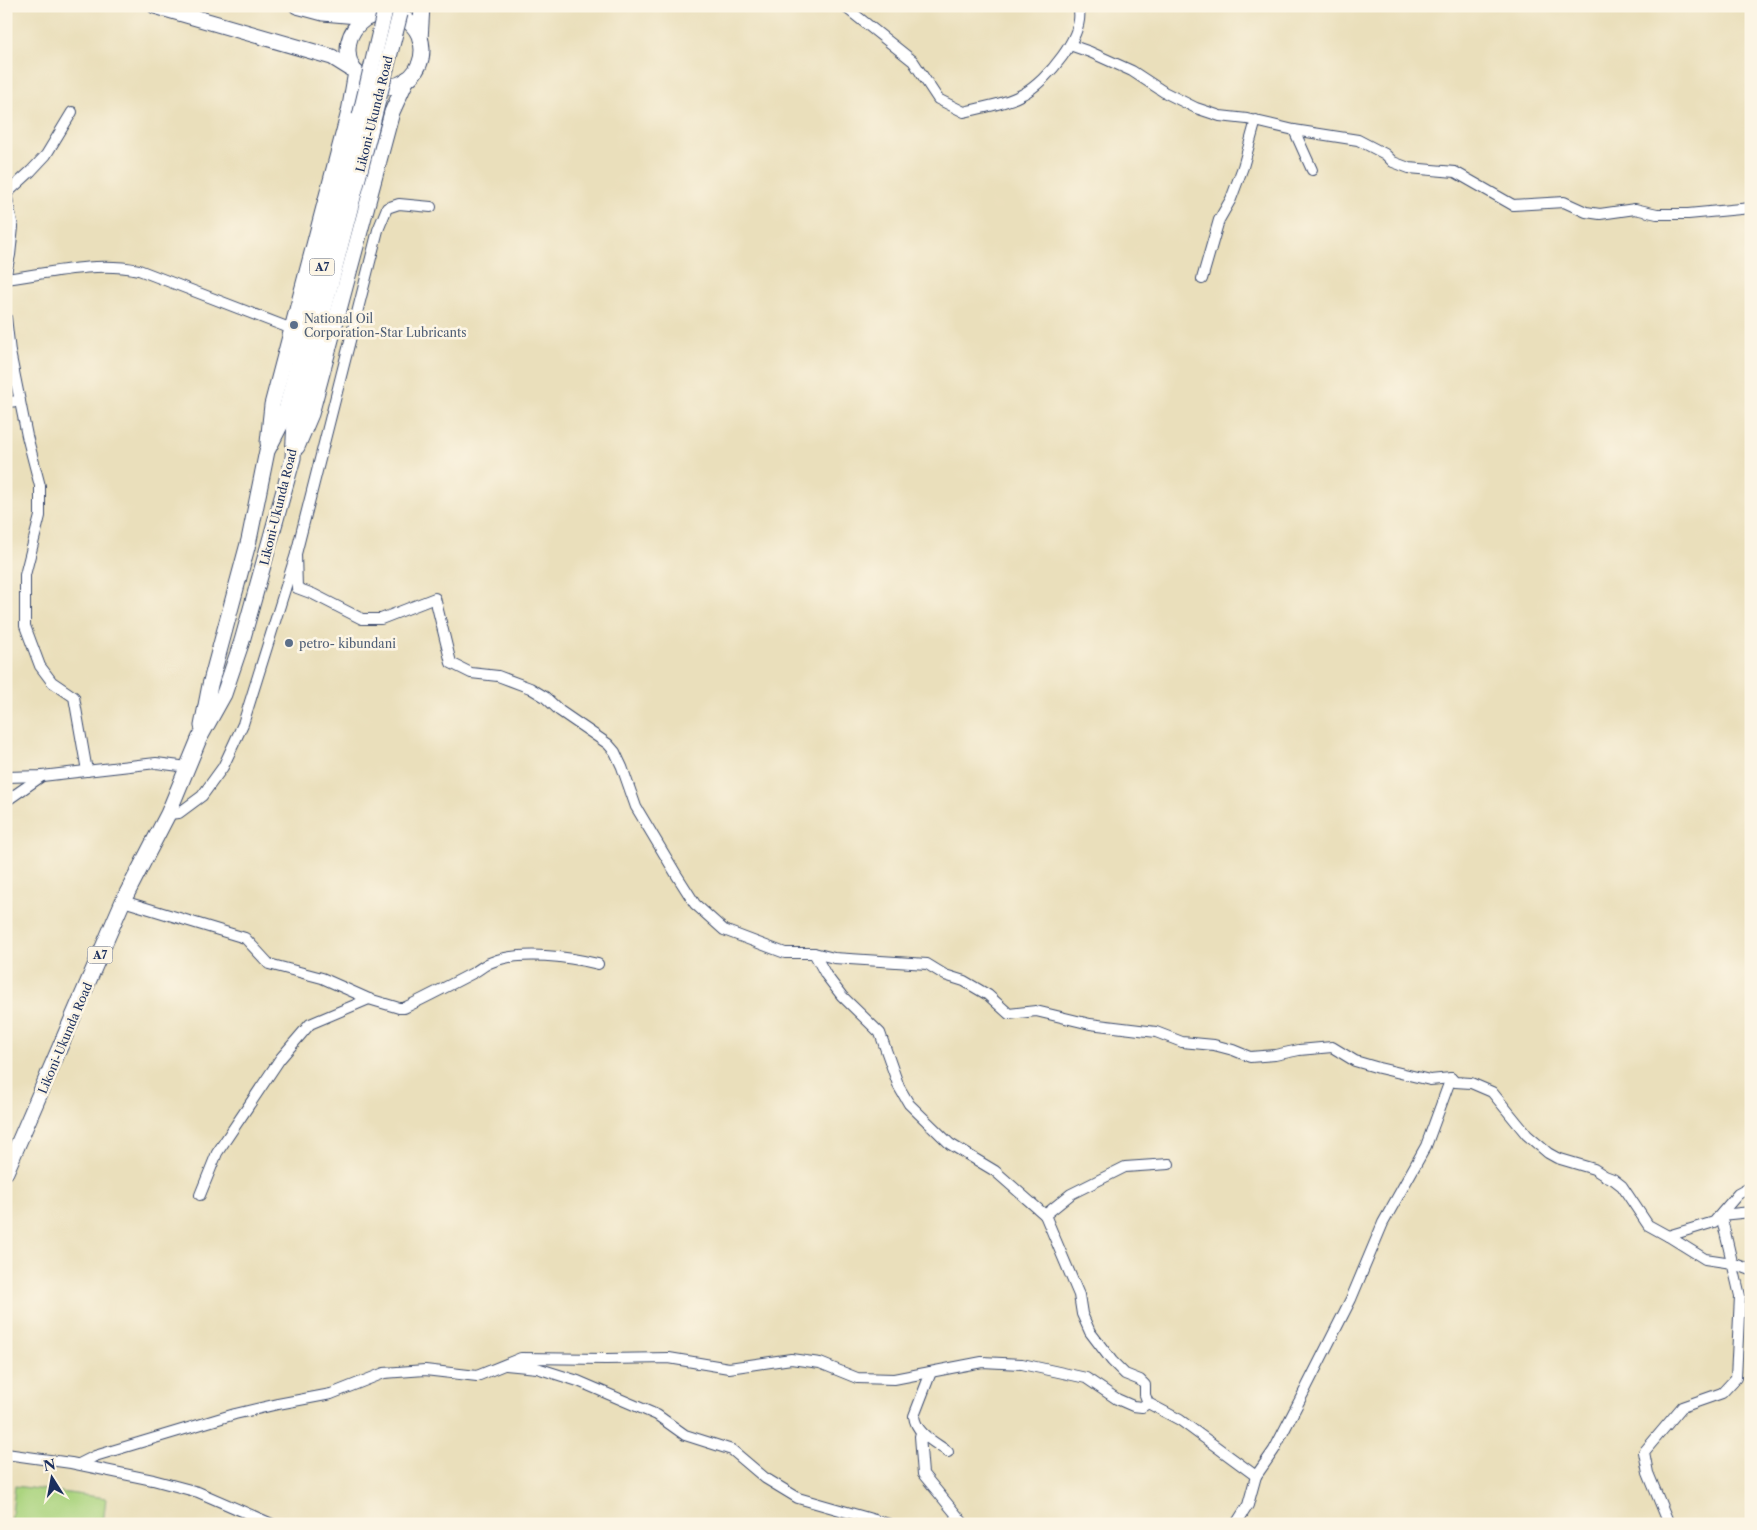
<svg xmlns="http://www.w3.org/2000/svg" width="1757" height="1530" viewBox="0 0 1757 1530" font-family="'Libre Caslon Text',serif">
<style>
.pitch{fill:#abd47f;stroke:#63826e}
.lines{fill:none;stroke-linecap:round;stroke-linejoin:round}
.minor-casing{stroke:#3a496c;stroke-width:12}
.highway-casing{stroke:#3a496c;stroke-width:17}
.minor{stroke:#fff;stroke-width:10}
.highway{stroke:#fff;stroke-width:15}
.highway-bridge-casing{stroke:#3a496c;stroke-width:17;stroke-linecap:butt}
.highway-bridge{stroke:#fff;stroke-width:15}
.service-dot{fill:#5c6f8a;stroke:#fcf5e5;stroke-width:2}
.labels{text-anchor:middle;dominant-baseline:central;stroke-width:5;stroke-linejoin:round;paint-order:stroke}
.shield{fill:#fcf5e5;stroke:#5e6a86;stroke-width:1}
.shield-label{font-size:11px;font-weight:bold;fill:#1b2f5e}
.street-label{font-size:12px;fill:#1b2f5e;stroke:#fcf5e5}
.service-label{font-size:12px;fill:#4e5e75;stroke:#fcf5e5;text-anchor:start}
</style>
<rect width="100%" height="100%" fill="#fcf5e5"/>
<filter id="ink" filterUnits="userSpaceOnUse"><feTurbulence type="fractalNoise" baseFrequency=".02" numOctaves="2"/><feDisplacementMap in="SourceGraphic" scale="10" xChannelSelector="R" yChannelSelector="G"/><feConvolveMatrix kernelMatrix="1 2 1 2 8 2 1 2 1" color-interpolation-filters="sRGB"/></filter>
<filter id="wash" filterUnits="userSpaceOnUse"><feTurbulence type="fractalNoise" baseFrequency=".0096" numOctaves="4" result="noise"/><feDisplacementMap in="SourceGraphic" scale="20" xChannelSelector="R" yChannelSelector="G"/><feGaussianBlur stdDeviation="1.12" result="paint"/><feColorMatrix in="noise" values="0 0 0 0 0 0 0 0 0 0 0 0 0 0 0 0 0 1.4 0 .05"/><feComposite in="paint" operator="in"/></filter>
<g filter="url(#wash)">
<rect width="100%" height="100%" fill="#eadfbb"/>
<path class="pitch" d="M15,1486L106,1498L103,1524H11Z"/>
</g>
<g filter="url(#ink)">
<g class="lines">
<defs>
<g id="minor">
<path d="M844,6L913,61L938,99L964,112C984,107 1005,104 1023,94C1046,82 1087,34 1078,6"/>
<path d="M1070,45L1090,52L1132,71L1164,92L1196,108L1220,116L1247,119L1294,130L1358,140L1385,154L1393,162L1409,168L1455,172L1513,205L1564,202L1586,212L1600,214L1635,209L1657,214H1688L1751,208"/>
<path d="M1294,130L1312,170"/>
<path d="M6,193L13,227L10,255L6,273"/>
<path d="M6,194L31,171L46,155L72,112"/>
<path d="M6,279C50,273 95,261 139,270L292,329"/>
<path d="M1202,279L1219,220L1231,199L1243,167L1256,120"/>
<path d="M6,317L10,352L27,436L40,486V516L25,575V626L40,666L52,682L74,697L87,771"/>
<path d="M6,402L20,401"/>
<path d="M296,554L297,588L313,594L362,619H381L435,598L451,663L471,673L498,676L530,688L545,697L560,711L608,744L615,752L622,767L636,807L676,874L695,904L724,930L785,953H814L834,958L927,964L945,975L964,981L988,995L1009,1014L1036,1011L1090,1024L1156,1032L1182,1042L1214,1045L1233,1050L1250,1057L1275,1055L1299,1050L1332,1047L1355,1061L1379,1068L1430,1080L1451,1078L1455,1082L1471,1083L1492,1092L1527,1135L1548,1153L1557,1158L1594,1169L1605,1176L1613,1179L1622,1186L1648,1225L1668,1236L1714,1222L1738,1194L1751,1187"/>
<path d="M6,777L42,776L156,763L188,767"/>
<path d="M6,801L42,776"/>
<path d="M168,814L179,813L202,796L223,767L243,724L296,554L378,230L387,208L399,204L431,207"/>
<path d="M123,901L245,938L269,964L322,978L369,999L399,1008H404C427,997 450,985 473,973C479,970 485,964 492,962C521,950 569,957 598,964"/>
<path d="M814,953L826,975L842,996L880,1033L899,1087L909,1104L950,1144L995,1171L1045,1215"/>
<path d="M200,1195L217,1153L280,1059L310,1024L369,999"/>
<path d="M1668,1236L1705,1259L1732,1263L1751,1270"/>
<path d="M506,1365L537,1368L578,1381L657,1415L685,1435L732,1450L765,1478L798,1498L889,1524"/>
<path d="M931,1372L914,1416C916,1434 935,1442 948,1452"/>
<path d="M1148,1403L1145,1395V1385L1140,1380L1125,1374L1112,1361L1090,1332L1082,1314L1079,1295L1045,1215L1071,1194L1125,1167L1169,1164"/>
<path d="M923,1434L920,1436L923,1474L964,1524"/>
<path d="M6,1454L71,1463L153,1480L198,1492L272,1524"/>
<path d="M79,1464L95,1456L235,1414L278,1404L331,1394L384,1373L425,1370L477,1376L521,1358L606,1359L669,1358L729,1368L791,1359L820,1363L857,1378L894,1379L982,1362L1022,1364L1086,1378L1117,1399L1133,1406L1142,1407L1148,1403L1180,1420L1256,1476L1274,1450L1305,1390L1351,1299L1383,1223L1426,1146L1451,1078"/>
<path d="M1236,1524L1248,1505L1256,1476"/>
<path d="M1669,1524L1648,1473L1644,1452L1682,1407L1722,1393L1736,1378L1740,1296L1721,1215L1751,1212"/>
</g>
<g id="highway">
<path d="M155,6L332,57L356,72L349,112L272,405L268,443"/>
<path d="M297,6L323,13L369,17L370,15"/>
<circle cx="385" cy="50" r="37"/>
<path d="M420,40L422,6"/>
<path d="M297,447L311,414L392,112L407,79"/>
<path d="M202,726L210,685L249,540L267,451L284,418L360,116"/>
<path d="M6,1172L123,901L168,814L199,739L224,694L242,641L293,458L295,421L373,120"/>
</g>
</defs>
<use href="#minor" class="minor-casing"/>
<use href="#highway" class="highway-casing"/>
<use href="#minor" class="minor"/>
<use href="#highway" class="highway"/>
<defs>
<g id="highway-bridge">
<path d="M360,116L385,10"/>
<path d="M373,120L400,14"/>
</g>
</defs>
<use href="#highway-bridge" class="highway-bridge-casing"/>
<use href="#highway-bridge" class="highway-bridge"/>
</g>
</g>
<g class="service-dot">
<circle cx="294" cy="325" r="5"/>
<circle cx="289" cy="643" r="5"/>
</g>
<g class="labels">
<g class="shield">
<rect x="309.5" y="258.5" width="25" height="17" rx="4"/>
<rect x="87.5" y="946.5" width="25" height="17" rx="4"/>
</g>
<g class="shield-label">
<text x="322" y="267">A7</text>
<text x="100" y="955">A7</text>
</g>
<g class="street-label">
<text transform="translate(374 114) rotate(-76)">Likoni-Ukunda Road</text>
<text transform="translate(278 507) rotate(-76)">Likoni-Ukunda Road</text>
<text transform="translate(65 1038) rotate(-67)">Likoni-Ukunda Road</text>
</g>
<g class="service-label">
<text x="304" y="318">National Oil<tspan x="304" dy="14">Corporation-Star Lubricants</tspan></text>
<text x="299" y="643">petro- kibundani</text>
</g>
</g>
<rect width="1757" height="1530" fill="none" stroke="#fcf5e5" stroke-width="25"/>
<g transform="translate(52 1478) rotate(349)" stroke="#fcf5e5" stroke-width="4" paint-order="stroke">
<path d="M0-4L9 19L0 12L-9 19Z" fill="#1b2f5e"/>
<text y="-8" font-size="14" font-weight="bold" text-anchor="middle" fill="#1b2f5e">N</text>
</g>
</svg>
